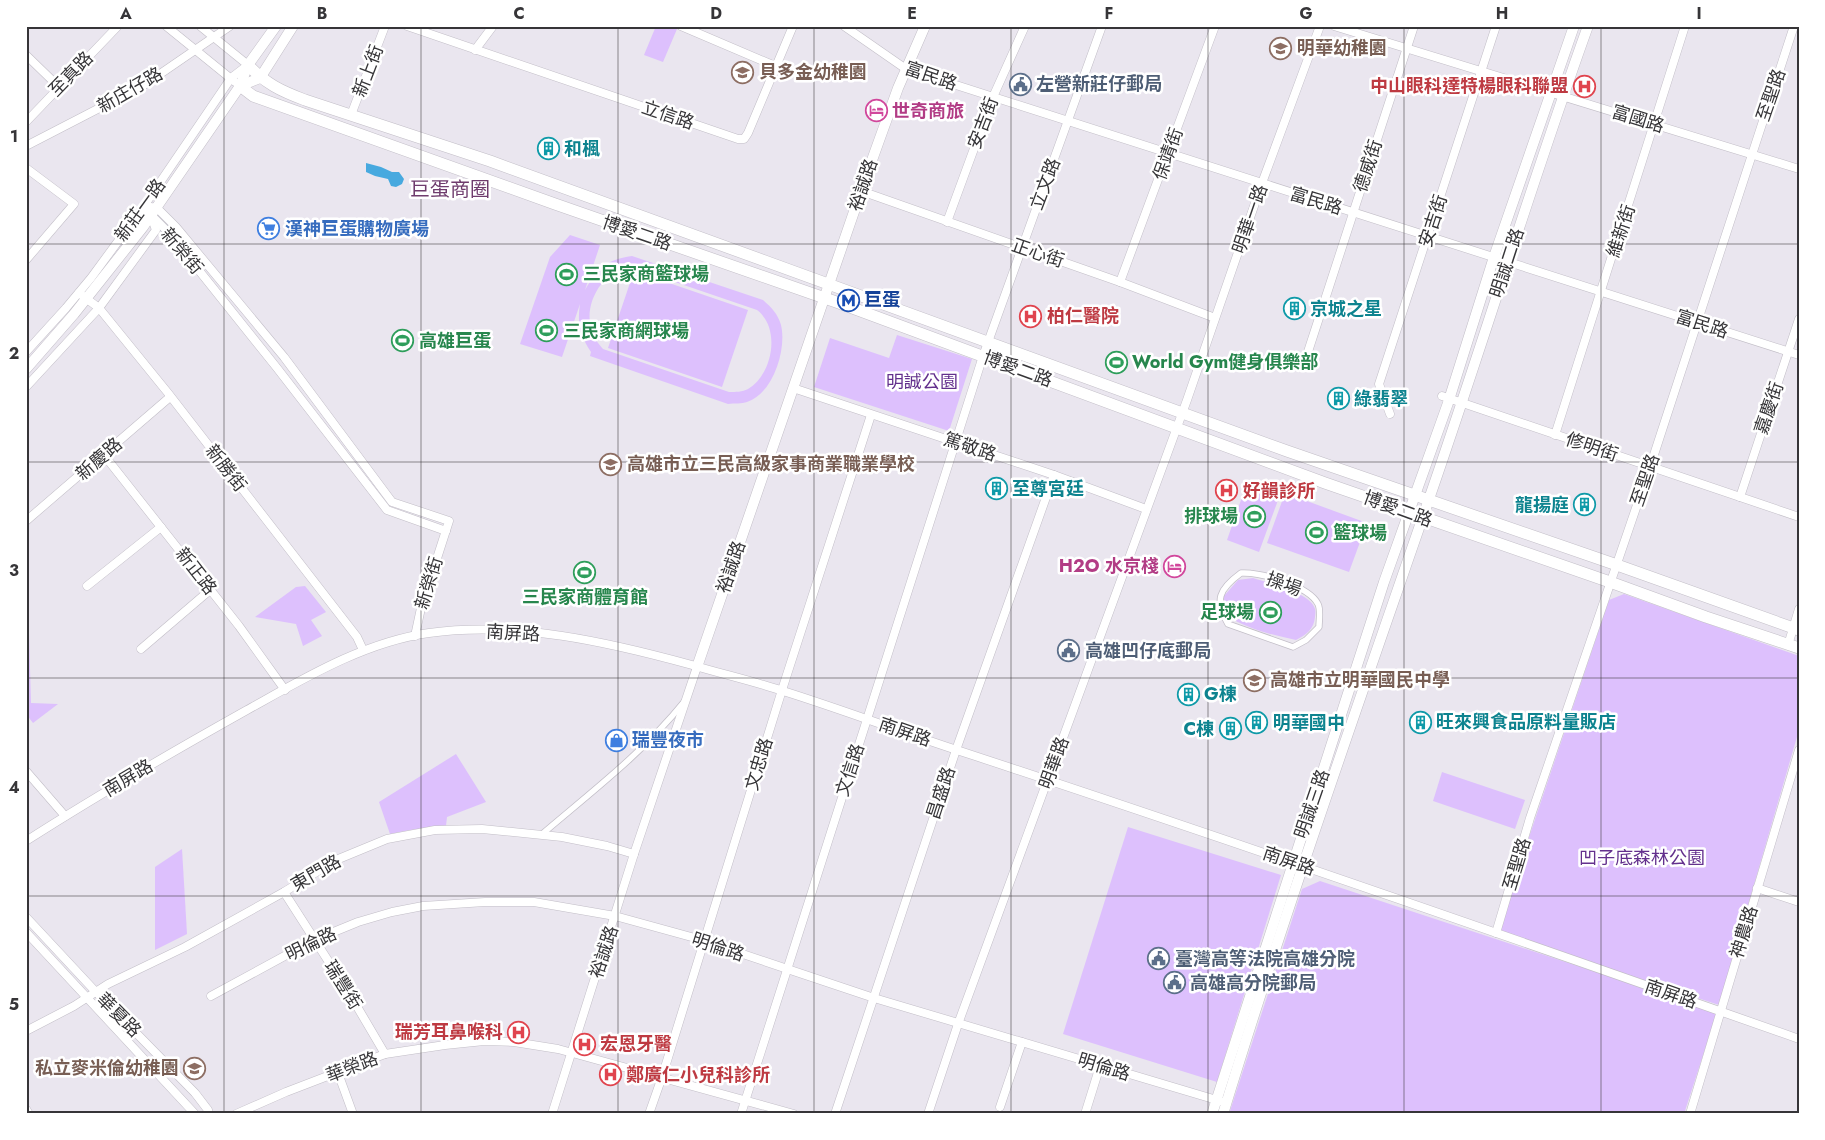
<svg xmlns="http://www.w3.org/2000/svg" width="1825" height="1140" viewBox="0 0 1825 1140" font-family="Jost,'Noto Sans TC',sans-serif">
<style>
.green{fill:#ddc0fd;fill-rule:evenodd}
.water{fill:#47a9df}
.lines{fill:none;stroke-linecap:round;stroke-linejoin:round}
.pedestrian-casing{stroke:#c2bec7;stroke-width:7}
.minor-casing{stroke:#c2bec7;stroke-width:9}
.tertiary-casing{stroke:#c2bec7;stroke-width:11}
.secondary-casing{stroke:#c2bec7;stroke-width:12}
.pedestrian{stroke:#fff;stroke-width:5.5}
.minor{stroke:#fff;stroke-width:8}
.tertiary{stroke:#fff;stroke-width:10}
.secondary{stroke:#fff;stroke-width:11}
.grid{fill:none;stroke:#363538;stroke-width:1;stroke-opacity:0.55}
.labels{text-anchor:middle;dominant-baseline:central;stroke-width:5;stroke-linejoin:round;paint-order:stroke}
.education-label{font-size:18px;font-weight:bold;fill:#785e54;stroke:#fff;text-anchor:start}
.street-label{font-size:18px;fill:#363538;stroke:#fff}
.service-label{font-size:18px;font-weight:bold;fill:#4e5e75;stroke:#fff;text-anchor:start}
.health-label{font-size:18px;font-weight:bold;fill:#be3a42;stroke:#fff;text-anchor:start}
.hotel-label{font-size:18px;font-weight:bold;fill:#b23c85;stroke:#fff;text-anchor:start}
.culture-label{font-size:18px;font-weight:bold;fill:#0d838f;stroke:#fff;text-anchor:start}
.shop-label{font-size:18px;font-weight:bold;fill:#366cbe;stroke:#fff;text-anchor:start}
.leisure-label{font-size:18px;font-weight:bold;fill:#27864d;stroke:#fff;text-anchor:start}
.transit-label{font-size:18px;font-weight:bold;fill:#164399;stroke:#fff;text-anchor:start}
.park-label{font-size:18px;fill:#63308d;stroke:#fff}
.quarter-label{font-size:20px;fill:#6f3c6d;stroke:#fff}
.neatline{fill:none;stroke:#363538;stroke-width:2}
.grid-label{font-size:16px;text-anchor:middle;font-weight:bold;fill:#363538}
</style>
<rect width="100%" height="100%" fill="#eae6ef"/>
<g class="green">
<path d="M656,26H669L677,29L663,62L644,55Z"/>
<path d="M570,235L600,245L585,290C598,268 605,260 632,256L763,300C771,307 778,314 781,325C787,349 773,394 747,402C742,404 734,403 728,404L590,356L591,352C580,336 577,323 580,304L562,357L520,344L550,257ZM631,267L757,310C781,328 773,374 748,389C742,392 736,392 729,392L603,349C598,343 593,337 591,329C584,302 603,270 631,267Z"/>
<path d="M634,271L748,310L722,387L608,348Z"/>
<path d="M897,335L972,359L949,431L814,387L830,338L889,358Z"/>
<path d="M1248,480L1281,492L1259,552L1227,540Z"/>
<path d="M1285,493L1367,523L1349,572L1267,543Z"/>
<path d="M1253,578C1268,583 1312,593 1315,609C1316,612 1315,615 1315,617C1314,629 1306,635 1296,640C1272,635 1248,629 1227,616L1224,607V596L1238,580Z"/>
<path d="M305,586L326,612L311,620L322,636L303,646L296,624L255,617L296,587Z"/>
<path d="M1624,594L1799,656V730L1719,1005L1497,932L1609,600Z"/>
<path d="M29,633L31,703L58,704L33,723L26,714V634Z"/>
<path d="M456,754L486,802L447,817L446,826L410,830L390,834L379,802Z"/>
<path d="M1442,772L1525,800L1515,829L1433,801Z"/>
<path d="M1128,827L1281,875L1217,1082L1063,1034Z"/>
<path d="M182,849L187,934L155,950V867Z"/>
<path d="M1320,881L1717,1012L1684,1114H1229L1302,889Z"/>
</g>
<path class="water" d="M366,163L381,167L392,172H399L404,179L402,184L396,187L391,186L388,179L375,176L366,172Z"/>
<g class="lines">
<defs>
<g id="pedestrian">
<path d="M1241,573C1261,572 1309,586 1318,604C1321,610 1319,620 1319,627L1306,640L1293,647L1228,624C1214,600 1219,589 1241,573Z"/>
<path d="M541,835C590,793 643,753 684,702"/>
</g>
<g id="minor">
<path d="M166,26L235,82"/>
<path d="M407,26L738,139H744L748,133L793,26"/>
<path d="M681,26L775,66"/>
<path d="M844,26L906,69L1799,355"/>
<path d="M1334,26L1799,169"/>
<path d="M475,50L493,26"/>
<path d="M26,55L59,87"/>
<path d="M351,115L385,26"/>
<path d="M26,122L118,26"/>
<path d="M26,146L144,85L230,26"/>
<path d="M26,168L74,204L26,260"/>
<path d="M861,191L1120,282L1215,318"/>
<path d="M144,206L157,208L176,227L284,357L392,502L449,521L421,608L415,636"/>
<path d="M148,212L169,233L277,368L387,510L446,531"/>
<path d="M947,222L993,97L1025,26"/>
<path d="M1120,282L1215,26"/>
<path d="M79,293L99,308L168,393L357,637L363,650"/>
<path d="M26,352L66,308L91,278L144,206L231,78L248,65L200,26"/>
<path d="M1304,364L1414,26"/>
<path d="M26,387L99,308L156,230L152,219"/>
<path d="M793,388L1054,475L1146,509"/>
<path d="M1442,396L1799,517"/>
<path d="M1390,414L1379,384L1496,26"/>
<path d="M1555,435L1685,26"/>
<path d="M104,455L239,626L285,690"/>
<path d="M1740,497L1799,319"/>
<path d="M26,521L170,397"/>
<path d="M87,586L161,527"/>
<path d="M1788,645L1799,609"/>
<path d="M141,649L210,590"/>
<path d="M26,771L65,816"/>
<path d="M26,841C98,795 172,752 247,710C303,679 364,642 429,633C517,621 608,642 692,665C722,674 753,681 783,691C847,711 909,735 972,755C1249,846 1524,942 1799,1039"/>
<path d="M1757,888L1799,902"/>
<path d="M284,892L352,998L385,1054"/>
<path d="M26,917L95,991L195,1093L208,1110L209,1114"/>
<path d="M26,932L195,1114"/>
<path d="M1496,933L1530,818L1650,467L1794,26"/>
<path d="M211,996L314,940L358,922L392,912L423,906L485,902H534L615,916L695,938L874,998L1220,1101"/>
<path d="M26,1031L74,1006L108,984L185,947L284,892L336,860L387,839L435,830L482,829L562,837L607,846L634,854"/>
<path d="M338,1073L353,1114"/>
<path d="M1000,1107L1022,1042"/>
<path d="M26,1109L29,1114"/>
<path d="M236,1114L286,1092L385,1054L445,1045L484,1041L514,1042L558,1049L794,1114"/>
<path d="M552,1114L634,854L697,667"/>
<path d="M649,1114L662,1077L782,690L871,415"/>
<path d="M741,1114L983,356L1102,26"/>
<path d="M835,1114L956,750L1054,475"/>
<path d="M928,1114L958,1024L1187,400L1262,183L1320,26"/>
<path d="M1085,1114L1100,1066"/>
<path d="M1690,1114L1799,750"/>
</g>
<g id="tertiary">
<path d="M240,86L260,78L293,26"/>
<path d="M26,369L74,314L143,227L240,86L248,65L276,26"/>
<path d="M697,667L867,174L898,88L925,26"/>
<path d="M1212,1114L1384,582L1448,403L1494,257L1574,26"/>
<path d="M1223,1114C1286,908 1358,705 1428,502C1483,344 1531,184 1588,26"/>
</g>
<g id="secondary">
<path d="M248,65C266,84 281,91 305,100L490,161L1287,451L1617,565L1799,630"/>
<path d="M240,86L253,96L555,204L839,303L1325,483L1610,582L1706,617L1799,648"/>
</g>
</defs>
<use href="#pedestrian" class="pedestrian-casing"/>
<use href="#minor" class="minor-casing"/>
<use href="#tertiary" class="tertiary-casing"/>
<use href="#secondary" class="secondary-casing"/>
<use href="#pedestrian" class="pedestrian"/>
<use href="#minor" class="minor"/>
<use href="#tertiary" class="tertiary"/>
<use href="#secondary" class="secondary"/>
</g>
<path class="grid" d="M224,26V1114M421,26V1114M618,26V1114M814,26V1114M1011,26V1114M1208,26V1114M1404,26V1114M1601,26V1114M26,244H1799M26,462H1799M26,678H1799M26,896H1799"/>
<defs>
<symbol id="school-ring" viewBox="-11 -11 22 22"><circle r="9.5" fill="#fff" stroke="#8d6e63" stroke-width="1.5"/><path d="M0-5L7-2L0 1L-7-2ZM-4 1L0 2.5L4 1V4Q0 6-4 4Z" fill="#8d6e63"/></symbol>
<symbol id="civic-ring" viewBox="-11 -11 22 22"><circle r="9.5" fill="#fff" stroke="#5c6f8a" stroke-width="1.5"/><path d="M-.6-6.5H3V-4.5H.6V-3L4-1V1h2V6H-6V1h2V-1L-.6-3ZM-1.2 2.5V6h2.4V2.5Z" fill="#5c6f8a"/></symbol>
<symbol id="hospital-ring" viewBox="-11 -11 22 22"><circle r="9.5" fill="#fff" stroke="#e0444e" stroke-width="1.5"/><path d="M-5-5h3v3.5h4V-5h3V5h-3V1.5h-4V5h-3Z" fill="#e0444e"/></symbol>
<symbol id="hotel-ring" viewBox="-11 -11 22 22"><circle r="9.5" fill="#fff" stroke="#d1479c" stroke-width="1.5"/><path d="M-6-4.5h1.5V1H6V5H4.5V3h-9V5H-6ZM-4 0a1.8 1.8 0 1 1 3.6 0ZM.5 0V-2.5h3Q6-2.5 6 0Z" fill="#d1479c"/></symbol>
<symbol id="building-ring" viewBox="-11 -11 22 22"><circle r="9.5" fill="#fff" stroke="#0f9aa8" stroke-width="1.5"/><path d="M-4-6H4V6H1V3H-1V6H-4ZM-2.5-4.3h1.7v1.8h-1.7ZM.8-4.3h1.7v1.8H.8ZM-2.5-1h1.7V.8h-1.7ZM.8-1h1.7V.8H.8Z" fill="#0f9aa8"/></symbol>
<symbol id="supermarket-ring" viewBox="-11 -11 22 22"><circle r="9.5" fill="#fff" stroke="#3f7fe0" stroke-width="1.5"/><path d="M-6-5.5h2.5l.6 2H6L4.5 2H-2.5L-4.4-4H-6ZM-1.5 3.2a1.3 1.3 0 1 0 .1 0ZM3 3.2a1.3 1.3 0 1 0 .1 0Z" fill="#3f7fe0"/></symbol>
<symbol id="stadium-ring" viewBox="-11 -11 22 22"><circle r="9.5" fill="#fff" stroke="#2e9e5b" stroke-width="1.5"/><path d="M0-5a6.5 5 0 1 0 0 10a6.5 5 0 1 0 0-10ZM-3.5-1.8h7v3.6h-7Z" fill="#2e9e5b"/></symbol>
<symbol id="metro-ring" viewBox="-11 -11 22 22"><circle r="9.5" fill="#fff" stroke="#1a4fb4" stroke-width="1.5"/><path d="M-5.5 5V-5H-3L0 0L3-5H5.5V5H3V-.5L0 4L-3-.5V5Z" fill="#1a4fb4"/></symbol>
<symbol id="shop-ring" viewBox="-11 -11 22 22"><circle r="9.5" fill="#fff" stroke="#3f7fe0" stroke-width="1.5"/><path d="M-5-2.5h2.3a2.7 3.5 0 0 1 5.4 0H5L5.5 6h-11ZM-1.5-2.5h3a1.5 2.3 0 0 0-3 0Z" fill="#3f7fe0"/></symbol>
</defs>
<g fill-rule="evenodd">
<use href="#school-ring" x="1268" y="36" width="25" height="25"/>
<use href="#school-ring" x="730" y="60" width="25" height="25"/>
<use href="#civic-ring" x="1008" y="72" width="25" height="25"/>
<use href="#hospital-ring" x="1572" y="74" width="25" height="25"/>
<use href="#hotel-ring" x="864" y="98" width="25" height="25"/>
<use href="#building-ring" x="536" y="136" width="25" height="25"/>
<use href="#supermarket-ring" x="256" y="216" width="25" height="25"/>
<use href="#stadium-ring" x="554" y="262" width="25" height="25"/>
<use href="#metro-ring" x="836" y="288" width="25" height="25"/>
<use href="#building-ring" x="1282" y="296" width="25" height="25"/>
<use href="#hospital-ring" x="1018" y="304" width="25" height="25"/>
<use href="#stadium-ring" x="534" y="318" width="25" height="25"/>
<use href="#stadium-ring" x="390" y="328" width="25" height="25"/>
<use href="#stadium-ring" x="1104" y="350" width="25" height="25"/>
<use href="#building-ring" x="1326" y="386" width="25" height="25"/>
<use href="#school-ring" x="598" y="452" width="25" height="25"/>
<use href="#building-ring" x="984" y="476" width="25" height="25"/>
<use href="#hospital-ring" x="1214" y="478" width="25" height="25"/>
<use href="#building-ring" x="1572" y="492" width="25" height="25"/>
<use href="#stadium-ring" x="1242" y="504" width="25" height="25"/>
<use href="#stadium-ring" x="1304" y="520" width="25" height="25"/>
<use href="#hotel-ring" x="1162" y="554" width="25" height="25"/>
<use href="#stadium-ring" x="572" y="560" width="25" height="25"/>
<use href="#stadium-ring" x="1258" y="600" width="25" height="25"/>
<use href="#civic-ring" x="1056" y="638" width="25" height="25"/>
<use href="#school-ring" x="1242" y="668" width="25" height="25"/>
<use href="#building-ring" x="1176" y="682" width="25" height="25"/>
<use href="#building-ring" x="1408" y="710" width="25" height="25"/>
<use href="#building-ring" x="1244" y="710" width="25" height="25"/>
<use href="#building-ring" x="1218" y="716" width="25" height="25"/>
<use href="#shop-ring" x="604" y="728" width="25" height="25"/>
<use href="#civic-ring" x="1146" y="946" width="25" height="25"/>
<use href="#civic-ring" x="1162" y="970" width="25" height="25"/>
<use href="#hospital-ring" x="506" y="1020" width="25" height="25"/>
<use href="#hospital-ring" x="572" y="1032" width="25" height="25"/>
<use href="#school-ring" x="182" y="1056" width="25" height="25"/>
<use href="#hospital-ring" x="598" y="1062" width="25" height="25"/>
</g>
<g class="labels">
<g class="education-label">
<text x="1297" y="48">明華幼稚園</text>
<text x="759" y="72">貝多金幼稚園</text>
<text x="627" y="464">高雄市立三民高級家事商業職業學校</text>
<text x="1270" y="680">高雄市立明華國民中學</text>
<text x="179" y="1068" text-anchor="end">私立麥米倫幼稚園</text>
</g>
<g class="street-label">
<text transform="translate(368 71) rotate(-69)">新上街</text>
<text transform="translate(71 74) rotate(-46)">至真路</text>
<text transform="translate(931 76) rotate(19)">富民路</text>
<text transform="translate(130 90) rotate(-30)">新庄仔路</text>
<text transform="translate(1771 95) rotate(-71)">至聖路</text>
<text transform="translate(668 115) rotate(19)">立信路</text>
<text transform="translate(1638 119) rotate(17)">富國路</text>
<text transform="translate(983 123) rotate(-69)">安吉街</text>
<text transform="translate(1168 154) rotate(-70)">保靖街</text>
<text transform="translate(1368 166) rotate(-72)">德威街</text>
<text transform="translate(1045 184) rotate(-69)">立文路</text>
<text transform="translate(863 185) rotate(-71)">裕誠路</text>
<text transform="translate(1316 201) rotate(17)">富民路</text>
<text transform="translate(140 210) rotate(-54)">新莊一路</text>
<text transform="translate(1250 219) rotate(-71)">明華一路</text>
<text transform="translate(1433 221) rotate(-72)">安吉街</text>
<text transform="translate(1621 231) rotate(-72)">維新街</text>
<text transform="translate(637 233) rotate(19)">博愛二路</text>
<text transform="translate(182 251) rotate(50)">新榮街</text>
<text transform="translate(1038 253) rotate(19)">正心街</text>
<text transform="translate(1507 263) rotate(-72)">明誠二路</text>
<text transform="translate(1702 324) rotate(18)">富民路</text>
<text transform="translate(1018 369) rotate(20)">博愛二路</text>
<text transform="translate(1769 408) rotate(-71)">嘉慶街</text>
<text transform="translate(970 447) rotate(18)">篤敬路</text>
<text transform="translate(1592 447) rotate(19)">修明街</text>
<text transform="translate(99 459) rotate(-41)">新慶路</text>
<text transform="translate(226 468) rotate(52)">新勝街</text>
<text transform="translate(1645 480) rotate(-71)">至聖路</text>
<text transform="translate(1398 509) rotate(20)">博愛二路</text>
<text transform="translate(731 567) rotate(-71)">裕誠路</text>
<text transform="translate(196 571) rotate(52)">新正路</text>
<text transform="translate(429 583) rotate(-73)">新榮街</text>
<text transform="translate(1284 584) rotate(20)">操場</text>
<text transform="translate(513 633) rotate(3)">南屏路</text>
<text transform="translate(905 732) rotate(19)">南屏路</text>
<text transform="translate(1054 763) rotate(-70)">明華路</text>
<text transform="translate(759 764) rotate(-73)">文忠路</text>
<text transform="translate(850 770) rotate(-72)">文信路</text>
<text transform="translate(128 778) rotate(-31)">南屏路</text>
<text transform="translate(941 793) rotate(-72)">昌盛路</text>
<text transform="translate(1312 804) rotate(-71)">明誠三路</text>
<text transform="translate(1289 861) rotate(19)">南屏路</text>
<text transform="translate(1517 864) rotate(-73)">至聖路</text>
<text transform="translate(316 873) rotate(-30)">東門路</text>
<text transform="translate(1744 932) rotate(-73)">神農路</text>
<text transform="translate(311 944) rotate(-26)">明倫路</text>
<text transform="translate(718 947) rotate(18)">明倫路</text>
<text transform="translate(604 952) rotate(-72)">裕誠路</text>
<text transform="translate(343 985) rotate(58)">瑞豐街</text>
<text transform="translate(1671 994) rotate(19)">南屏路</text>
<text transform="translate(119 1015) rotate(45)">華夏路</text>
<text transform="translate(352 1067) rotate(-21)">華榮路</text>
<text transform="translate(1104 1067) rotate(17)">明倫路</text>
</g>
<g class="service-label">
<text x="1036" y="84">左營新莊仔郵局</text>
<text x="1085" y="651">高雄凹仔底郵局</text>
<text x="1175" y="959">臺灣高等法院高雄分院</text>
<text x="1190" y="983">高雄高分院郵局</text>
</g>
<g class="health-label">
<text x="1568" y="86" text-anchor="end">中山眼科達特楊眼科聯盟</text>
<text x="1047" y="316">柏仁醫院</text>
<text x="1243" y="491">好韻診所</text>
<text x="503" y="1032" text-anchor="end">瑞芳耳鼻喉科</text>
<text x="600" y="1044">宏恩牙醫</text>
<text x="626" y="1075">鄭廣仁小兒科診所</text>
</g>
<g class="hotel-label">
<text x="892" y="111">世奇商旅</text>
<text x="1159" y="566" text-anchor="end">H2O 水京棧</text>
</g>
<g class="culture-label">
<text x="564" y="149">和楓</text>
<text x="1310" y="309">京城之星</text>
<text x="1354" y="399">綠翡翠</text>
<text x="1012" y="489">至尊宮廷</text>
<text x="1569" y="505" text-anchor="end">龍揚庭</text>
<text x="1204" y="694">G棟</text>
<text x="1436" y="722">旺來興食品原料量販店</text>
<text x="1273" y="723">明華國中</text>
<text x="1214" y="729" text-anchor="end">C棟</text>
</g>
<g class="shop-label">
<text x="285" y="229">漢神巨蛋購物廣場</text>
<text x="632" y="740">瑞豐夜市</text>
</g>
<g class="leisure-label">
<text x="583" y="274">三民家商籃球場</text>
<text x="563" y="331">三民家商網球場</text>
<text x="419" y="341">高雄巨蛋</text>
<text x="1132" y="362">World Gym健身俱樂部</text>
<text x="1238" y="516" text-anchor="end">排球場</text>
<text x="1333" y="533">籃球場</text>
<text x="585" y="597" text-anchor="middle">三民家商體育館</text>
<text x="1254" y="612" text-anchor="end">足球場</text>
</g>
<g class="transit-label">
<text x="864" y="300">巨蛋</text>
</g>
<g class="park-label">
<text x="922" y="382">明誠公園</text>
<text x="1642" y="858">凹子底森林公園</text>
</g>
<g class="quarter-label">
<text x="450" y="189">巨蛋商圈</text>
</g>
</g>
<rect width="1825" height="1140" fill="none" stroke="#ffffff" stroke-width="55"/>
<rect x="28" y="28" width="1770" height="1084" class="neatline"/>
<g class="grid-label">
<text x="126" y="19">A</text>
<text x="322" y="19">B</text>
<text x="519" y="19">C</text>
<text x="716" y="19">D</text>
<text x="912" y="19">E</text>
<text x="1109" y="19">F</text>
<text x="1306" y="19">G</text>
<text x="1502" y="19">H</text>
<text x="1699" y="19">I</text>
<text x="14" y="142">1</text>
<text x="14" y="359">2</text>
<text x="14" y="576">3</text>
<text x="14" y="793">4</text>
<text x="14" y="1010">5</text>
</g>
</svg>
